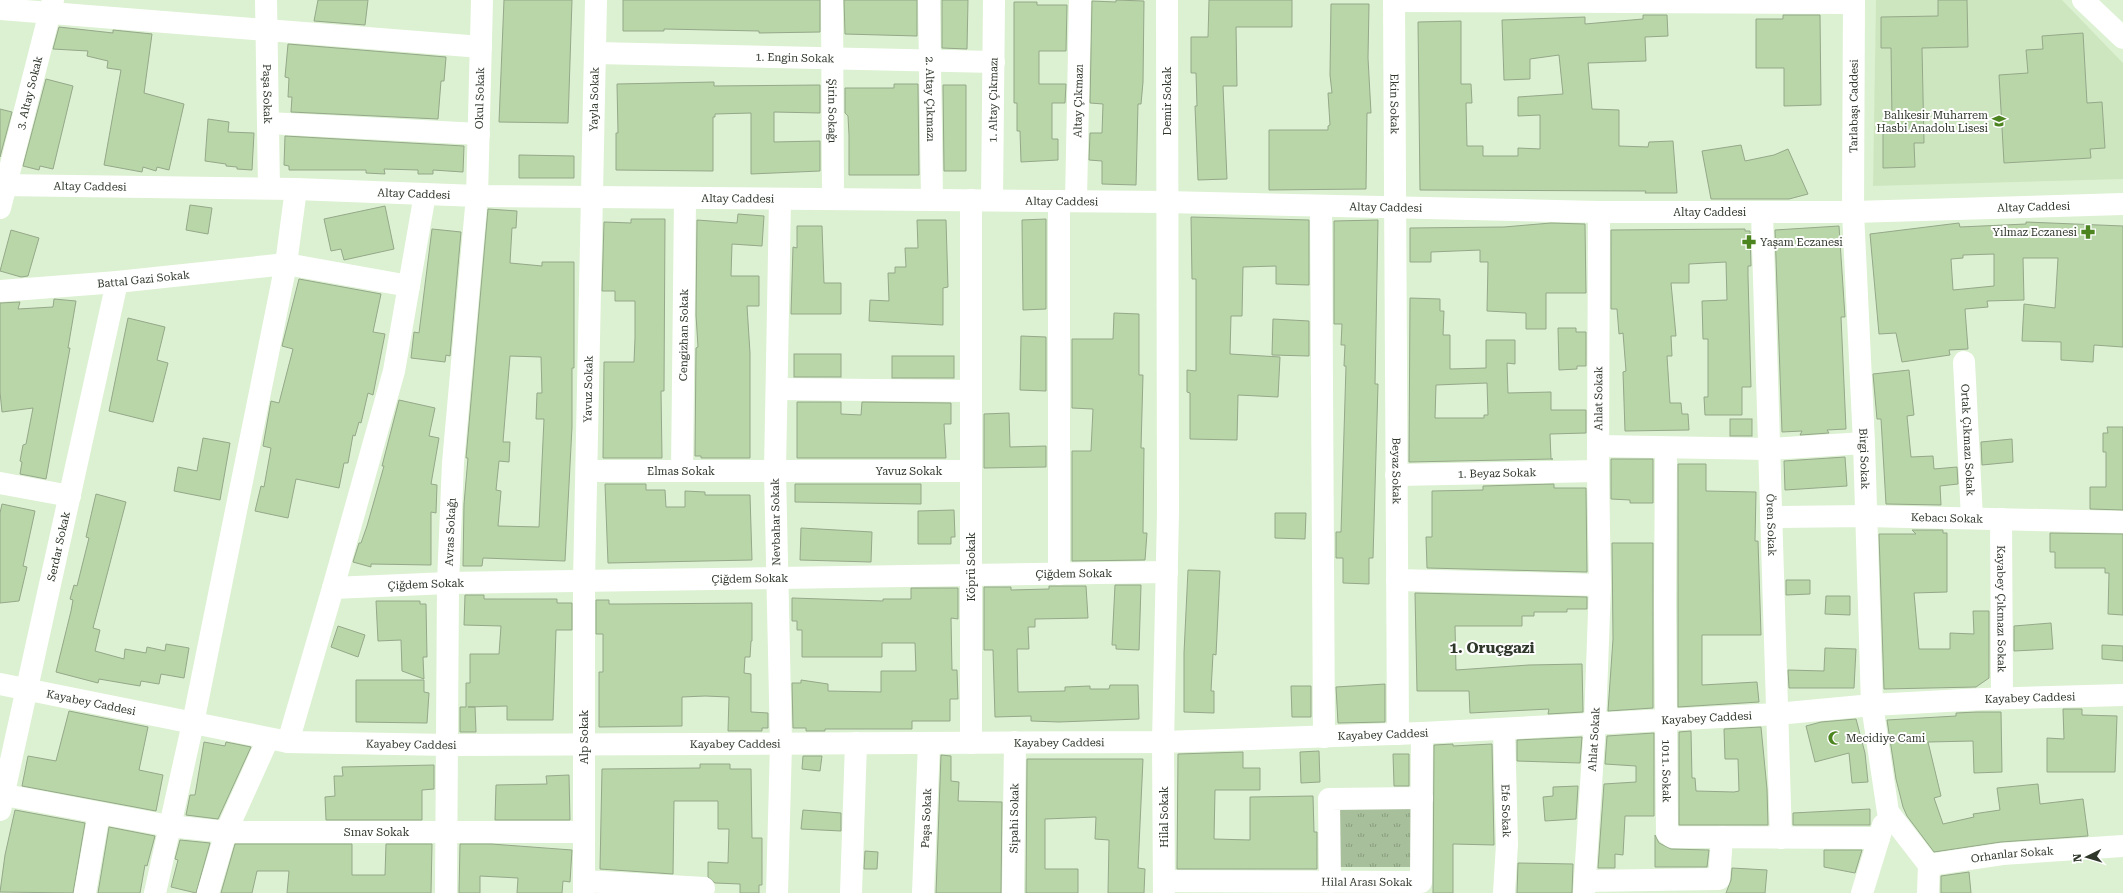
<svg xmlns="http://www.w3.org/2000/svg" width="2123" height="893" viewBox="0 0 2123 893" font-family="'Roboto Serif',serif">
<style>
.built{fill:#cee6c0}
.grass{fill:url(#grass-tufts)}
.building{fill:#b8d6a7;stroke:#95a88a;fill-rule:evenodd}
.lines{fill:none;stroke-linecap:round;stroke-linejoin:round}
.minor{stroke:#fff;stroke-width:22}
.major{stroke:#fff;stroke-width:22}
.labels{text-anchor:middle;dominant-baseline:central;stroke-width:4;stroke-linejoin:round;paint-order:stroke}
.street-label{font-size:11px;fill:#2f372b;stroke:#fff}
.poi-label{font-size:11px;fill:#2f372b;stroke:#fff;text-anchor:end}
.district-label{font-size:15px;font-weight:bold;fill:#2f372b;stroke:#fff}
</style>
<defs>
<pattern id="grass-tufts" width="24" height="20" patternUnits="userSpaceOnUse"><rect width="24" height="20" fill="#a7bf9a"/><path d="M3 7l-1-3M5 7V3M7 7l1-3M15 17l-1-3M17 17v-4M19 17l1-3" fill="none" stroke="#889c7e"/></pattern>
</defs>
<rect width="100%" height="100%" fill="#dcf1d1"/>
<path class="built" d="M1876,0H2062L2123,63V179L1873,186Z"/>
<rect class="grass" x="1334" y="804" width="80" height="63"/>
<g class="building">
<path d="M318,0H368L365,25L314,21Z"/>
<path d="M504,0H572L568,123L499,122Z"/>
<path d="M623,0H820V32L759,33V31L664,29V31H623Z"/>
<path d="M844,0H917V36L845,34Z"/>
<path d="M942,0H968L967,49L942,48Z"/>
<path d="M1116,0L1144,1L1143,82L1141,104H1138L1136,185L1102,184V161L1089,160L1090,133H1102L1103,104L1090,103L1092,1L1116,2Z"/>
<path d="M1209,0H1292V27H1236L1237,86H1223L1227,179L1198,180L1195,106H1197L1196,73H1191V37H1208Z"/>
<path d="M1938,0H1967L1968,47L1922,48L1924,143H1914L1915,167L1883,168V121L1892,120L1891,48H1881V17L1938,16Z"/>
<path d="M1014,2H1037V5H1067L1066,51H1039V84H1066L1065,103H1052V139H1058V160L1021,162L1020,131H1017V103H1014Z"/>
<path d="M1331,4H1369L1368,58L1371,113H1367L1366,189L1269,190V130H1328V126L1330,125L1328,93H1332L1330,75Z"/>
<path d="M1643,15H1667L1668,36L1645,37L1646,61L1588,63L1592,109L1619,110V146L1648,147L1649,142L1673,141L1677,193H1645L1646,191L1420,190L1418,22L1461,21V84H1471L1472,103H1466L1467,146H1483V156H1518V148L1540,149V115L1518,116V97L1563,94L1559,55L1530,59V79L1504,80L1502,20L1585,17V24L1643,19Z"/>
<path d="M1783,15H1820L1821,105L1784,106V68H1756V19H1783Z"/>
<path d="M59,27L113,33V30L152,34L144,93L184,104L169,170L157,167L156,171L143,167L142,172L104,165L121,70L107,68L108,61L87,56L88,51L53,49Z"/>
<path d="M2083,33L2087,103L2102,102L2105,148L2090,149L2091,158L2004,163L1999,75L2028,73L2026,50L2043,49L2042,36Z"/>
<path d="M288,44L446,57L444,81H441L438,119L291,112L292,97H288L289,78L285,77Z"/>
<path d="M46,79L73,86L53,169L40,166L39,170L23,166Z"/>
<path d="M714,82V86L820,85V113L774,112V142L820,141V171L751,174V113L715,114V117H713V171L616,170V133H618L617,84Z"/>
<path d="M894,84H918L919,175H849V135L848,116L845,113V88H894Z"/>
<path d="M943,85H966V171H944Z"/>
<path d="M0,109L12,112L0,157Z"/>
<path d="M208,119L229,122L228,132L254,133L252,170L237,169V167L226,166V164L205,161Z"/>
<path d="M285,136L464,146L463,172L433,170V174H418V170L384,169L385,174L366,173V170H289V166L284,165Z"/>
<path d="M1741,145L1745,161L1774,155L1788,149L1808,194L1789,199H1711L1702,151Z"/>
<path d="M519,155L574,156V178H519Z"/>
<path d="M190,205L212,208L208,234L186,230Z"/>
<path d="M385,206L394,249L344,260L341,249L331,251L324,219Z"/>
<path d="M488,209L517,211L516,228H512L510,263L542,266V262H574V368H572V427L565,561L483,558L482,566H463L464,504L468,458H466ZM510,356L541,357L542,393H537L536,419H544L539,527L498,526L501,491L496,490L499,461L509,462L510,442H503Z"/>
<path d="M738,214L764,216L762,246L732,244L731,276H759V306H747L750,353V458H701V456H695L696,348L698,347L696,315L697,220L737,223Z"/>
<path d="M1191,217L1309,220V285L1276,284V266L1243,267L1242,316H1231L1230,354L1280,357L1278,397L1238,395L1237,440L1190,439V393L1187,392V370L1196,371V279H1192Z"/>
<path d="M631,219H665L664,391H661L662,458H603L604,362H634L635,338V301H615V291H602L604,222L631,223Z"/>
<path d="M1046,219V309L1023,310L1022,220Z"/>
<path d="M917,220H946L948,287L943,288V325L869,321L870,300L889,301L888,273H895V267H906L905,248H918Z"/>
<path d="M1378,220L1375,384H1378L1373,558H1369V584L1343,583V558H1336V532H1341L1346,366H1344L1345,345H1341L1342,324H1334V221Z"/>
<path d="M2026,222L2123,226V347L2094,345L2093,362L2061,360V342L2022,341L2024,304L2055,308L2058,258H2023L2024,300L1987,301L1988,307L1965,309L1968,349L1949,350L1950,355L1902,362L1896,333L1879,334L1870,234L1959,223L1960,227L2026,224ZM1994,254V286L1953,290L1951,259L1963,258V255Z"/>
<path d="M1551,223L1585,224L1586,293H1546V329H1526V313L1487,311L1488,262H1480V250L1431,252V262H1410V228L1504,227Z"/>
<path d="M797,226H822L824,283H841V314H791L793,247L797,248Z"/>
<path d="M1839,226L1845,317H1841L1846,429L1827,430L1829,433L1800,435L1802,431L1782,432L1775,230Z"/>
<path d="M432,229L461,232L450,356L446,355L445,362L411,358L414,332L419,333Z"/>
<path d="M1745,229V231H1750L1751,266H1748V276L1751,387H1742V415H1705L1704,397H1708V339H1703L1702,301L1727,300L1726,262L1689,264V283H1671L1676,336H1671L1672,356H1667L1670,403H1681L1682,414H1688L1689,430L1625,431L1623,372L1626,371L1623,333L1619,334L1617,309H1611V230Z"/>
<path d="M11,230L39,238L28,276L21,277L0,271Z"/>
<path d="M299,279L381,294L373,332L385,334L373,395L368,393L361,423L359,422L355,436L353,435L348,463H344L339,488L296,479L288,518L255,511L261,486L264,487L271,448L263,446L271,401L279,403L293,349L282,346Z"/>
<path d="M1410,298L1440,299V311H1444L1443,335H1450V369L1486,368V340H1515V364L1507,363L1508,393L1551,392V410H1586V433L1550,434L1551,459H1553L1409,462ZM1487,383L1488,415H1484V418H1435L1436,385Z"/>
<path d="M54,299L76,301L68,348H70L46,479L20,474L22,462L20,461L23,445L26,444L33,408L2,412L0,392V303L20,302L18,309L53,307Z"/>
<path d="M1114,313L1139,314V375H1143L1141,448H1144L1143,533H1147L1145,560L1072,561V451H1091L1093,409L1072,408V339H1113Z"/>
<path d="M128,318L165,327L157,360L168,363L153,422L109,411Z"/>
<path d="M1273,319L1309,321V356L1272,355Z"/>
<path d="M1558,328H1576V332H1586V366H1577V369L1559,370Z"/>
<path d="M1021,336L1046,337V391L1020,390Z"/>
<rect x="794" y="354" width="47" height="23"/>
<rect x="892" y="356" width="62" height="22"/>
<path d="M1909,370L1914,415L1907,416L1911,457L1933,456L1934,469L1957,467L1958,484L1940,486L1941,505L1886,504L1881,419H1877L1873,374Z"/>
<path d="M399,400L435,408L429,436L439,438L431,484L437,485L436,513L431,512V565L371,564V567L353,562L359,543H361L367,526L384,466H382Z"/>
<path d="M797,402H841V414L861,415L862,402L951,403V424H944L946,458H797Z"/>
<path d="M1009,413L1010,447L1046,446V467L984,468V414Z"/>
<rect x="1730" y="419" width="22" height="17"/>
<path d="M2107,427H2123V510L2090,509V487H2106V452H2103V433H2108Z"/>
<path d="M203,438L230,443L220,500L174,491L178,467L197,471Z"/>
<path d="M2012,439L2013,462L1982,465L1981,442Z"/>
<path d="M1845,457L1847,486L1785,490L1784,461Z"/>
<path d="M1611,459H1653V503H1630V500L1611,499Z"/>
<path d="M1678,464H1706V491L1756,492L1755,541H1758L1761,635H1702V685L1757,682L1759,702L1678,707Z"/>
<path d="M605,484H646V490H665L666,507H685V491L705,492V495H750L752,560L608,563Z"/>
<path d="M795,484H921V504L795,502Z"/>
<path d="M1554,484V488H1586L1587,572L1427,568L1426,537H1432V491L1483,490V486Z"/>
<path d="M96,494L126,502L93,628L100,630L95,651L124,659L125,649L146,653L147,647L165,651L166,644L189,648L184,678L161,674L159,684L141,681L140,686L99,679L98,683L56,672L71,611L73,600L70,599L74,585L77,586L89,538L86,537Z"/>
<path d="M2,504L35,511L23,566L27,567L19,601L0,603V513Z"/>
<path d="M954,510L955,537H951V544H918V511Z"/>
<path d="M1275,513H1306L1305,539L1275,538Z"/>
<path d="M801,528L872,532L871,562L800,560Z"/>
<path d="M1912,530H1943V533H1947V592L1914,593L1919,649H1950V633L1974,634L1973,611H1989V678L1976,687L1884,689L1879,534H1916Z"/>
<path d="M2050,533L2123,534V615L2108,614L2109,573H2105V568H2055V552H2050Z"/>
<path d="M1612,543H1653V708L1608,711L1613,639Z"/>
<path d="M1188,570L1220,571L1216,655L1213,654L1211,691H1214V713L1184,712V653Z"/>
<path d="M1786,580H1810V594L1786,595Z"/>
<path d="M1115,585H1141L1139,650L1116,649V645H1112Z"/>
<path d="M1049,586H1086L1088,618L1035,619V627H1028L1029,649H1017L1018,692L1065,691V687L1090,686V689H1109L1110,685H1138L1139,719L1059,722L1031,721V716L995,717L993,650H984V587H1011V590L1049,589Z"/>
<path d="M911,588H958V619L951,618L952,670H957L958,699H950V721H912V729H825V731H806V728H793L792,683H801V680L828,684V691L881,692V671H916L915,643H882V657H802V630H797V621H792V598L883,601V599H911Z"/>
<path d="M1415,593L1587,597V609H1567V612H1534V616H1522V626H1455L1456,670L1529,665L1582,664L1583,712L1548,714L1549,709L1470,713L1469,691H1417Z"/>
<path d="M465,595H484V599H557V603H572V630H556L553,720H507V706L468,707H475L476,732H460V707H466V683H470V654H499L501,626L464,625Z"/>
<path d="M1826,596H1850V615L1825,614Z"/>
<path d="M596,600H609V604H626L752,603V641H751L750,657H745L744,673L751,674V712L768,713V728H762V731H728L729,697L705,696L682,697V726L599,727V672H603V634H596Z"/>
<path d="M376,601H420V604H426L427,657H423L424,679L402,671L401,640L378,641Z"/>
<path d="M2051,623L2053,649L2014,651V626Z"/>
<path d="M338,626L365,635L358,657L331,647Z"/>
<path d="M2102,645L2123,646V661L2102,659Z"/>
<path d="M1825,648L1856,649L1854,688H1789L1788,670L1824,671Z"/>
<path d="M356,680H424V692L429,693L427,723L356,722Z"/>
<path d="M1385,684V722L1338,723L1336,687Z"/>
<path d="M1291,686H1311V717H1292Z"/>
<path d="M2063,709H2082V715L2117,716L2115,772H2047V738L2064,739Z"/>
<path d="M69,711L148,727L139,770L163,775L156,811L22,786L28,756L56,761Z"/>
<path d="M1977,712H2001L2002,772L1974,773L1973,741L1928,742L1941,796L1934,798L1943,824L1974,817L1973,814L2000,810L1997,788L2038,784L2040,804L2083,799L2088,836L2001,842L1934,852L1907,816L1903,807L1896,779L1887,720L1956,716V713Z"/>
<path d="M1856,719L1865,753L1868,782L1852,783L1849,753L1815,762L1806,726L1821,722Z"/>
<path d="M1761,727L1767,789L1768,825H1679V732L1691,731L1692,778H1695L1696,791L1734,792L1739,791L1738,759H1725L1724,729Z"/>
<path d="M1654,733V816H1625L1623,855L1615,854V868H1598L1604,784L1636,782V766L1605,764L1607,736Z"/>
<path d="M1582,737L1580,763L1517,761V740Z"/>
<path d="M204,742L225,746L226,742L251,747L218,819L186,815L190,795H195Z"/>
<path d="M1453,744V746L1492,744L1494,845L1453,844V893H1433L1434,745Z"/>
<path d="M1319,751L1320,782L1301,783L1300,752Z"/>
<path d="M1243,752V768H1260V790H1215L1214,839L1250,840V797L1313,796L1314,832H1317V869H1177L1178,754Z"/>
<path d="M1393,754H1409V786H1394Z"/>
<path d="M941,755L951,756V781L959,782L958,801L1002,802L1001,893H936Z"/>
<path d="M803,756H822L820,771L802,769Z"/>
<path d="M1027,759H1143L1138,868L1145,869L1144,893H1108L1109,840L1095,839L1096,817L1045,819V869H1078V893H1026Z"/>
<path d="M700,764H730V769H751L752,838H762V885H759V893H740V884L715,883L708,877V862L728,863L729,829H718V801H674L673,874L600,869L602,769L700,768Z"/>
<path d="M434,765V789L422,790V820H326L325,797L335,796L334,776H343L342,767Z"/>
<path d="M569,775L570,820H495L496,785L547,784L546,776Z"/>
<path d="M1578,786L1576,819L1545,821L1543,797L1553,796V787Z"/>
<path d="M1870,809V825H1793V813Z"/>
<path d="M15,810L85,823L73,893L0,892L5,855Z"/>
<path d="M803,810L841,813V831L801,829Z"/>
<path d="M109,827L155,836L147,866L145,865L140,893H98Z"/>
<path d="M1655,835L1659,843L1671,849L1709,850L1707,867H1655Z"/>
<path d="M180,840L210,843L196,893L171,887L178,860L175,859Z"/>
<path d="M235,844H352V875H385L386,844H432L431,893H287L289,871H257L252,893H221Z"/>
<path d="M460,844H491L572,850L570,882L563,881L562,893H517L518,878L480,876V893H459Z"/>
<path d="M1824,850H1862L1855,873L1824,867Z"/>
<path d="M865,851L878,852L877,869H864Z"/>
<path d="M1518,863L1573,864L1572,893H1517Z"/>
<path d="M1732,868L1767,870L1765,893H1726L1731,880Z"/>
<path d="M1969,872L1971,893H1941V876Z"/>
</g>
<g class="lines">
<g class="minor">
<path id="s1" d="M266,0L269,188"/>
<path id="s2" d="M832,0L833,199"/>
<path id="s3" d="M929,0L932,199"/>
<path id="s4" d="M1394,0L1398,734"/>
<path d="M2083,0L2123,38"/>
<path d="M1394,1L1854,3"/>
<path d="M0,9L481,47"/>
<path id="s5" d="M595,53L994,62"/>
<path d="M268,123L479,134"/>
<path d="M971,200V743"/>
<path id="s6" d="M992,200L994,0"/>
<path d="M1059,201V574"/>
<path id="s7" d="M1076,201L1080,0"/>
<path d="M1321,206L1324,737"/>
<path id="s8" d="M0,208L53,0"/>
<path id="s9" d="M1853,212L1864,443L1872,705L1888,812L1929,865"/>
<path id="s10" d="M1762,213L1781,838"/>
<path id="s11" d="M0,291L117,282L286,264L409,286"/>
<path id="s12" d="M1964,362L1972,518"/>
<path d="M777,389L971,391"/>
<path d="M1598,446L1769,449L1864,443"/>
<path id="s13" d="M1666,448L1665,604L1667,833L1672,837L1879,838"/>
<path id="s14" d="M587,471H971"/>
<path id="s15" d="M682,471L685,199"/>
<path id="s16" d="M1396,475L1598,471"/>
<path d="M0,483L70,496"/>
<path id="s17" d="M1771,517L1866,516L2123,522"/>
<path id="s18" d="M2001,519L2002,698"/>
<path d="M1397,580L1600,585"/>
<path id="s19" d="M333,588L448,583L1167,572"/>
<path id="s20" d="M0,684L288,742L448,745L1163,742L1422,733L1777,714L1872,705L1983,699L2123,695"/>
<path id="s21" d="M1504,729L1507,844L1504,893"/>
<path d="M288,742L333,588L394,371L425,194"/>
<path id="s22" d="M0,794L169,826L226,832H584"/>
<path id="s23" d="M0,810L117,282"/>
<path d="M584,881L704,888"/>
<path id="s24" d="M1164,881L1421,882L1422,733"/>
<path d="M1585,881L1719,879L1722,837"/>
<path d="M1330,882L1329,799L1422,798"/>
<path d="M85,893L99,813"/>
<path d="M155,893L193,723L286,264L296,189"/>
<path d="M208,893L226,832L268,739"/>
<path id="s25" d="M446,893L448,583L453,463L477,196L482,0"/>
<path id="s26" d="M584,893V581L596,0"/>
<path d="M777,893L781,744L775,471L780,199"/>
<path d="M851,893L856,743"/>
<path id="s27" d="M923,893L929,743"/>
<path id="s28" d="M1013,893L1015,742"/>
<path d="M1164,893L1163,742L1168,513L1167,0"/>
<path id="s29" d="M1584,893L1595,723L1600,585L1598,471L1599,212"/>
<path d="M1862,893L1883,825"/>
<path id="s30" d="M1928,893L1929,865L2002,854L2123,846"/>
</g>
<g class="major">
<path id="s31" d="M0,185L296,189L477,196L1166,202L1599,212H1853L2123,204"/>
<path id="s32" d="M1853,212L1854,0"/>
</g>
</g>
<defs>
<symbol id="school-bare" viewBox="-9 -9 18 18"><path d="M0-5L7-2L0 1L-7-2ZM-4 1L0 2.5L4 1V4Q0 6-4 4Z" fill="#4c841f" stroke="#fff" stroke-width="2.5" paint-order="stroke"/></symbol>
<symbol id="pharmacy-bare" viewBox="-9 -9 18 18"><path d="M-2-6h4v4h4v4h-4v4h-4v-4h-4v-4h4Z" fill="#4c841f" stroke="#fff" stroke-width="2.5" paint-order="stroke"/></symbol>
<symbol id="mosque-bare" viewBox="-9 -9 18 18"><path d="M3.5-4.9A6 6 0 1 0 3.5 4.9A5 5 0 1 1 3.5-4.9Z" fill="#4c841f" stroke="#fff" stroke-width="2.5" paint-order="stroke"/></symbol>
</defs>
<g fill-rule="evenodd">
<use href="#school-bare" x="1989" y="111" width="20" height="20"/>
<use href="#pharmacy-bare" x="2078" y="222" width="20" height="20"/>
<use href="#pharmacy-bare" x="1739" y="232" width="20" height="20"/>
<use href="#mosque-bare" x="1825" y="728" width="20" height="20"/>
</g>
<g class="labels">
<g class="street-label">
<text stroke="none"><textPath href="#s5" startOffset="200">1. Engin Sokak</textPath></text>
<text stroke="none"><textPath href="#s8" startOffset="119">3. Altay Sokak</textPath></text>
<text stroke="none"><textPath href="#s1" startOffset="94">Paşa Sokak</textPath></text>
<text stroke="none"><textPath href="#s25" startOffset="796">Okul Sokak</textPath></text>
<text stroke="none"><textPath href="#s26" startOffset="794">Yayla Sokak</textPath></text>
<text stroke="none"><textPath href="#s3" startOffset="99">2. Altay Çıkmazı</textPath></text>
<text stroke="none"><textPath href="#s6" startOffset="100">1. Altay Çıkmazı</textPath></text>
<text stroke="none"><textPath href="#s7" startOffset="100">Altay Çıkmazı</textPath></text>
<text transform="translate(1167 101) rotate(-90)">Demir Sokak</text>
<text stroke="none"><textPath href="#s4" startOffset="104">Ekin Sokak</textPath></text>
<text stroke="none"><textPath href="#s32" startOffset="106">Tarlabaşı Caddesi</textPath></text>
<text stroke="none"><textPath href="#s2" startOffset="111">Şirin Sokağı</textPath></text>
<text stroke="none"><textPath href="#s31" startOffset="90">Altay Caddesi</textPath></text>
<text stroke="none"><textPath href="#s31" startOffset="414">Altay Caddesi</textPath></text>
<text stroke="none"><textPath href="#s31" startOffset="738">Altay Caddesi</textPath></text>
<text stroke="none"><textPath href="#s31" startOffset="1062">Altay Caddesi</textPath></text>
<text stroke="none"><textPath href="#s31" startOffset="2034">Altay Caddesi</textPath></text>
<text stroke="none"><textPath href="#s31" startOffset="1386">Altay Caddesi</textPath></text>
<text stroke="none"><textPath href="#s31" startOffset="1710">Altay Caddesi</textPath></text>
<text stroke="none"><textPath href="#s11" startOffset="144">Battal Gazi Sokak</textPath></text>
<text stroke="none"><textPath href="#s15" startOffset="136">Cengizhan Sokak</textPath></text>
<text stroke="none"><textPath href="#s26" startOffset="504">Yavuz Sokak</textPath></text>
<text stroke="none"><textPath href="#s29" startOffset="495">Ahlat Sokak</textPath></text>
<text stroke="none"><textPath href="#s12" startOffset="78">Ortak Çıkmazı Sokak</textPath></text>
<text stroke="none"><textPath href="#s9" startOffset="247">Birgi Sokak</textPath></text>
<text stroke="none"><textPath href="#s14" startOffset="94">Elmas Sokak</textPath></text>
<text stroke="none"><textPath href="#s14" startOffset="322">Yavuz Sokak</textPath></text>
<text stroke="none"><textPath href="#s4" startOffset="471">Beyaz Sokak</textPath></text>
<text stroke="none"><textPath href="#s16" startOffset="101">1. Beyaz Sokak</textPath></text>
<text stroke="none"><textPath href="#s17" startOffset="176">Kebacı Sokak</textPath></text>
<text transform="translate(776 522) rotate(-91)">Nevbahar Sokak</text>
<text stroke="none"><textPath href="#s10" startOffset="312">Ören Sokak</textPath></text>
<text stroke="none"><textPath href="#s25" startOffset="361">Avras Sokağı</textPath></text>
<text stroke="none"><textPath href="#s23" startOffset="270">Serdar Sokak</textPath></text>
<text transform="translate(971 567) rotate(-90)">Köprü Sokak</text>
<text stroke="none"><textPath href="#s19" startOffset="741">Çiğdem Sokak</textPath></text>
<text stroke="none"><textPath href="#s19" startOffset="417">Çiğdem Sokak</textPath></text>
<text stroke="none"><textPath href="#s19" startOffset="93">Çiğdem Sokak</textPath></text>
<text stroke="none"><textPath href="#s18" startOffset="90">Kayabey Çıkmazı Sokak</textPath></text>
<text stroke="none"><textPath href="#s20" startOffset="2037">Kayabey Caddesi</textPath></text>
<text stroke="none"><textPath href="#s20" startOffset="93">Kayabey Caddesi</textPath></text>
<text stroke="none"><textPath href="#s20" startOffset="1713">Kayabey Caddesi</textPath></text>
<text stroke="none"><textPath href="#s20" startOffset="1389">Kayabey Caddesi</textPath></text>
<text transform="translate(584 737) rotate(-90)">Alp Sokak</text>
<text stroke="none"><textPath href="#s29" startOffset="154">Ahlat Sokak</textPath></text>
<text stroke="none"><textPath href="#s20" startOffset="1065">Kayabey Caddesi</textPath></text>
<text stroke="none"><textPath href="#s20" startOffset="417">Kayabey Caddesi</textPath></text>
<text stroke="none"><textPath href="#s20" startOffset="741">Kayabey Caddesi</textPath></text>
<text stroke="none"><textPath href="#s13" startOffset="323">1011. Sokak</textPath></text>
<text stroke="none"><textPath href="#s21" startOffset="82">Efe Sokak</textPath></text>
<text transform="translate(1164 817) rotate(-90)">Hilal Sokak</text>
<text stroke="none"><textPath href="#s27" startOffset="75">Paşa Sokak</textPath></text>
<text stroke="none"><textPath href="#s28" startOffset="75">Sipahi Sokak</textPath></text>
<text stroke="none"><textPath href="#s22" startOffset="380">Sınav Sokak</textPath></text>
<text stroke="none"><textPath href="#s30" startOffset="112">Orhanlar Sokak</textPath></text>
<text stroke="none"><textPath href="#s24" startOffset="203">Hilal Arası Sokak</textPath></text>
</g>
<g class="poi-label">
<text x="1988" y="115">Balıkesir Muharrem<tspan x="1988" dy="13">Hasbi Anadolu Lisesi</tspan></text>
<text x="2077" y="232">Yılmaz Eczanesi</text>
<text x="1760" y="242" text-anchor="start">Yaşam Eczanesi</text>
<text x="1846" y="738" text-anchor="start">Mecidiye Cami</text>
</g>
<g class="district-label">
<text x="1492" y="648">1. Oruçgazi</text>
</g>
</g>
<g transform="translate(2087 857) rotate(265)" stroke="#ffffff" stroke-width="3" paint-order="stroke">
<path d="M0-3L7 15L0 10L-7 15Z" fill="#2f372b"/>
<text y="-6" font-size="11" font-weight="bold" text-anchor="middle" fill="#2f372b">N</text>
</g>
</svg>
